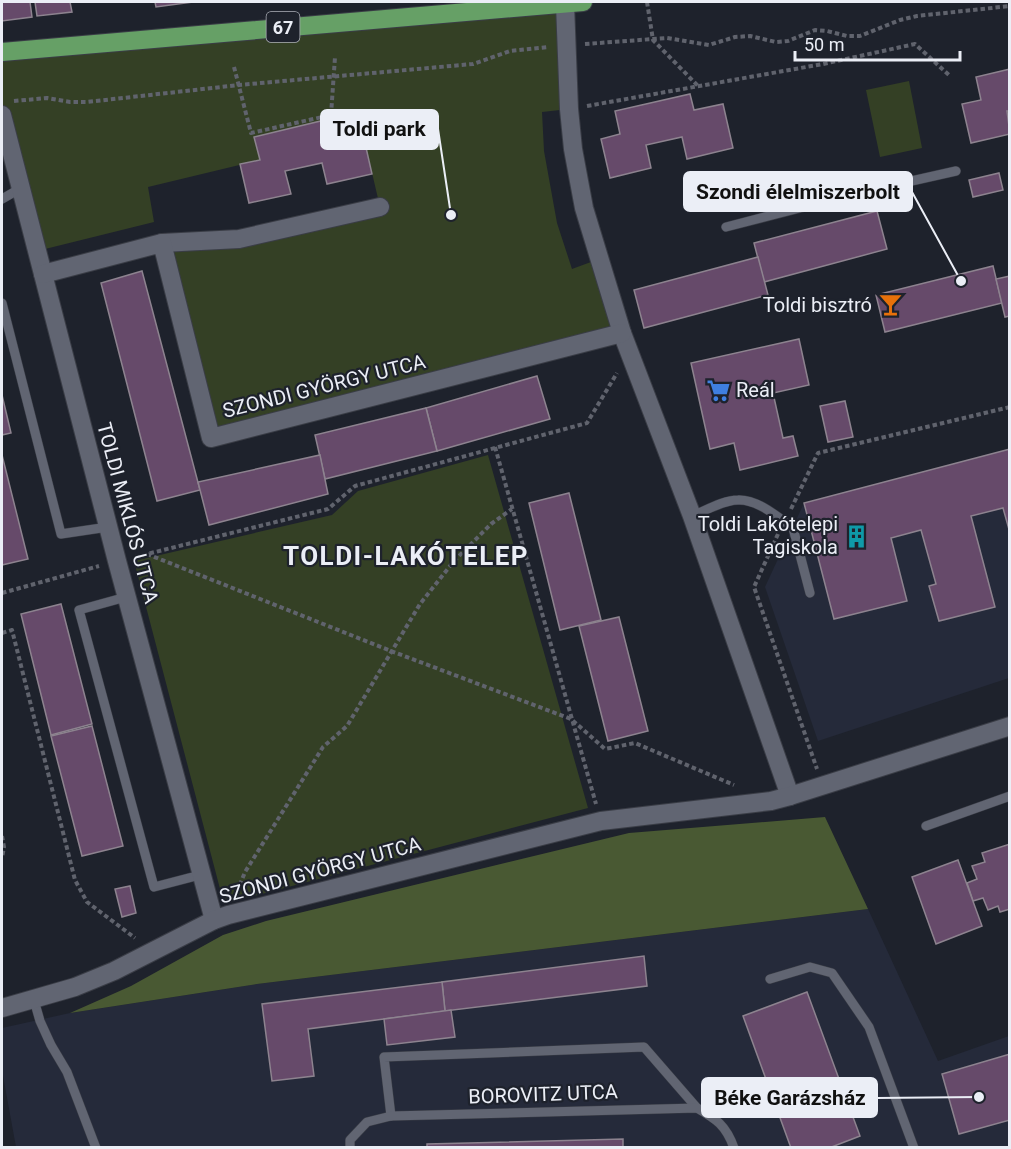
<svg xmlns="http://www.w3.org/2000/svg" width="1011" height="1149" viewBox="0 0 1011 1149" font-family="Roboto,sans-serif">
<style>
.built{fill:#252a3a}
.green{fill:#344025}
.forest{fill:#495933}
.building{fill:#664a6a;stroke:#8d838f;stroke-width:1.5}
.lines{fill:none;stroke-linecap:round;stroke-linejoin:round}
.lane-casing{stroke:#3a3d46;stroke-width:10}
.street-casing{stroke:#3a3d46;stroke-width:20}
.primary-casing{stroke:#3a3d46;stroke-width:20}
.path{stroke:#60636d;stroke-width:4;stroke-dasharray:4.5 3;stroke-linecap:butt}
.lane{stroke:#616572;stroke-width:9}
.street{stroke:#616572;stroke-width:18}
.primary{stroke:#66a066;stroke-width:18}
.labels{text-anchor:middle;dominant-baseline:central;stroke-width:4.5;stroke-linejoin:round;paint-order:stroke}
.shield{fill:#1e222c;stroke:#aeb1b9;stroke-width:1.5}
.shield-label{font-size:18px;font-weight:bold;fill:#ebeef6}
.poi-label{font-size:20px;fill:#ebeef6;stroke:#1e222c;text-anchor:end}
.street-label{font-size:20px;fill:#ebeef6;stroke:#1e222c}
.district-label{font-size:26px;font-weight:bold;letter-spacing:1.5px;fill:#ebeef6;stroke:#1e222c}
.leader{fill:none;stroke:#ebeef6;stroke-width:2}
.callout-dot{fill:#ebeef6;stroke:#1e222c;stroke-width:2}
.callout{fill:#ebeef6;stroke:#ebeef6;stroke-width:2}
.callout-label{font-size:21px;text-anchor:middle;font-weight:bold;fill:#111}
</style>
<rect width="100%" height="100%" fill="#1e222c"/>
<g class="built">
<path d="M1009,449V678L818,741L765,587L804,503Z"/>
<path d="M868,909L938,1061L1009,1036V1147H16L2,1070V1028L70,1013L257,984Z"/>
</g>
<g class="green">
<path d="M565,4L569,109L542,112L544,151L557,223L572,269L599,259L622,333L211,438L162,243L380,207L362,130L333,136L329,119L255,137L260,160L148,187L154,222L37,251L2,115V52Z"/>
<path d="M909,81L922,148L880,157L866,90Z"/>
<path d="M488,455L588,808L224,904L134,561L332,515L358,491Z"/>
</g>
<path class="forest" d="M825,817L868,909L257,984L70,1013L131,986L223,935L266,921L629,833Z"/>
<g class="building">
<path d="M2,2H30L32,17L2,21Z"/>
<path d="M35,2H70L72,12L37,16Z"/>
<path d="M155,2H193L156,7Z"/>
<path d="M1010,69V111H1007L1010,134L971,143L962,104L981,100L976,77Z"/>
<path d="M690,94L694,110L723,104L733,148L687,159L682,137L646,145L651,168L610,178L601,139L620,134L615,111Z"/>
<path d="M329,119L333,136L362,130L372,174L327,184L322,163L285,171L291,194L249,203L240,164L260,160L254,137Z"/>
<path d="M999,173L1003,190L973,197L969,180Z"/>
<path d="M877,211L887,249L764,282L754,243Z"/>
<path d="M758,257L768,295L644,328L634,290Z"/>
<path d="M993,266L1002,303L885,332L876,295Z"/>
<path d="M142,271L200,490L157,501L101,283Z"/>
<path d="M1010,276V316L1005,317L996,279Z"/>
<path d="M799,339L809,385L773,393L783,438L793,436L798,456L740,470L734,443L710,449L691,363Z"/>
<path d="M537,376L550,419L437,451L426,408Z"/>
<path d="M2,395L11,433L2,435Z"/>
<path d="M845,401L853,437L828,442L820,406Z"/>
<path d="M426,408L437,451L325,479L315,435Z"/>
<path d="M1010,449V533L1003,508L971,516L995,607L939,621L929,586L936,584L921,530L891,538L907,601L834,619L804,503Z"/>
<path d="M2,455L28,559L2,565Z"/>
<path d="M320,455L328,494L209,525L198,482Z"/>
<path d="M569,493L601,620L560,630L529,503Z"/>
<path d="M61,604L92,724L51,735L21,614Z"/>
<path d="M619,617L648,731L608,741L579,626Z"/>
<path d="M92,726L123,846L82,856L51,736Z"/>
<path d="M1010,844V909L1000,912L998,906L988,910L983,898L973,901L967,883L977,879L972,866L985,862L982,853Z"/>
<path d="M958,860L982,926L936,944L912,877Z"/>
<path d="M130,886L136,913L122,917L115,889Z"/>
<path d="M644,956L647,986L445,1011L442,982Z"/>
<path d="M442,982L445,1011L308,1029L314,1076L272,1081L262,1004Z"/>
<path d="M807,992L860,1136L829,1148H791L743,1016Z"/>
<path d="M451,1010L455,1037L387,1045L384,1019Z"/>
<path d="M1010,1054V1120L959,1134L942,1074Z"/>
<path d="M623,1139V1148H427V1144Z"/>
</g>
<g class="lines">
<defs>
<g id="lane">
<path d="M2,199L21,188"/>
<path d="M726,227L858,193L956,171"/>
<path d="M2,303L61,534L108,527"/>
<path d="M692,516C705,511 723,500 738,500C757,499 778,517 793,528L810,593"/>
<path d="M126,597L79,610L154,887L200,875"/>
<path d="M926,826L1010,796"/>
<path d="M770,979L810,967L832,973L869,1027L914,1148"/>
<path d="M34,1000L40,1021L51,1045L67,1072L96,1148"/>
<path d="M391,1116L384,1057L644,1047L697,1108"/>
<path d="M350,1148V1140L367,1122L391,1116L697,1108C716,1119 726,1125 734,1148"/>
</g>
<g id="street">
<path d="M565,4L569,109L573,149L584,208L622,333L692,516L790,796"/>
<path d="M2,115L117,561L214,920"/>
<path d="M162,243L239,239L380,207"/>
<path d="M43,274L162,243L211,438L622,333"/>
<path d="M2,1008L75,987L114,971L214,920L228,915L601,821L771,801L790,796L1010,726"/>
</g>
<path id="primary" d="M2,52L583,2"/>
</defs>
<use href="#lane" class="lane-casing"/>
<use href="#street" class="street-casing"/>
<use href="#primary" class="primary-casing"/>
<g class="path">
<path d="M647,2L653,40L698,86"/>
<path d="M585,44L667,38L709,45L735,37L750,36L776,42L788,41L815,30L827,31L847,36H860L900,20L917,16L1010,6"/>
<path d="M234,67L251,133L331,115L335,57"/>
<path d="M14,101L47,98L70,102H87L239,85L473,64L510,51L548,47"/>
<path d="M587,106L823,64L915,44L950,76"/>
<path d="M495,447L596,804"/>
<path d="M791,509L818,453L1010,407"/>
<path d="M778,534L754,587L817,769"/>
<path d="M147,554L391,651L571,719L605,749L635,743L734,785"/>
<path d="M135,557L328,509L355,486L587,423L617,373"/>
<path d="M2,593L99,566"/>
<path d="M2,633L12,630L75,880L87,902L135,938"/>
<path d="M2,836L4,847L2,858"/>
<path d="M237,892L245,872L323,747L347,726L420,604L454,561L491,524L512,509"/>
</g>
<use href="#lane" class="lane"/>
<use href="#street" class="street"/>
<use href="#primary" class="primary"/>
</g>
<defs>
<symbol id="bar-bare" viewBox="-9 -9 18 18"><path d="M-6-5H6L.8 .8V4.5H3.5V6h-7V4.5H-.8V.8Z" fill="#e8710a" stroke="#1e222c" stroke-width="2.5" paint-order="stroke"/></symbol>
<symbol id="supermarket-bare" viewBox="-9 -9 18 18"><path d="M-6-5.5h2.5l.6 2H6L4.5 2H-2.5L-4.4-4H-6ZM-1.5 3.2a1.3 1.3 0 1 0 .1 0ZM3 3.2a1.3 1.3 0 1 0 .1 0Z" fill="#3f7fe0" stroke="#1e222c" stroke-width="2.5" paint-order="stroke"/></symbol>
<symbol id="building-bare" viewBox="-9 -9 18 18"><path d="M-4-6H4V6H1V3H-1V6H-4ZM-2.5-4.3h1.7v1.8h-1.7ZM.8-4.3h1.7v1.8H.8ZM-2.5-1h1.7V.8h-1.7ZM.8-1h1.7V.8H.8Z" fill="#0f9aa8" stroke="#1e222c" stroke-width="2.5" paint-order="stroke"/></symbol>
</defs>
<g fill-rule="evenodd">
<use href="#bar-bare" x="874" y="288" width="33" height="33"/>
<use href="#supermarket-bare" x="702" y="374" width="33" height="33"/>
<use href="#building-bare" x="840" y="520" width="33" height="33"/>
</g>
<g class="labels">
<rect class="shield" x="266.5" y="12" width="33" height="30" rx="4.5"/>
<g class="shield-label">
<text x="283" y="27">67</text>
</g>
<g class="poi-label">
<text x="872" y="305">Toldi bisztró</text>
<text x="736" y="390" text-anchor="start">Reál</text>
<text x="838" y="524">Toldi Lakótelepi<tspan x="838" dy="23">Tagiskola</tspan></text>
</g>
<g class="street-label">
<text transform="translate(324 386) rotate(-14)">SZONDI GYÖRGY UTCA</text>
<text transform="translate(128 513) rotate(75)">TOLDI MIKLÓS UTCA</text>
<text transform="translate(320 870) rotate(-15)">SZONDI GYÖRGY UTCA</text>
<text transform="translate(543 1094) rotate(-2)">BOROVITZ UTCA</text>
</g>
<g class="district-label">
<text x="406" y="556">TOLDI-LAKÓTELEP</text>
</g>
</g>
<path class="leader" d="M451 215L438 129M961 281L912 192M979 1097L877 1098"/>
<g class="callout-dot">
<circle cx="451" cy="215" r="6"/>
<circle cx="961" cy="281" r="6"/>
<circle cx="979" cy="1097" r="6"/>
</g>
<g class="callout">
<rect x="321" y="110" width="117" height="39" rx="6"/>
<rect x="684" y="172" width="228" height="39" rx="6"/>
<rect x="702" y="1078" width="175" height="39" rx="6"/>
</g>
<g class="callout-label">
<text x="379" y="136">Toldi park</text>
<text x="798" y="199">Szondi élelmiszerbolt</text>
<text x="790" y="1105">Béke Garázsház</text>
</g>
<rect width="1011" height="1149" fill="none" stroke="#ebeef6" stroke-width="6"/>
<path d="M795 51v9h165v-9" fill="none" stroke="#ebeef6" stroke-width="3"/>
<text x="804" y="51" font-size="18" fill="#ebeef6" stroke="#1e222c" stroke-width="4.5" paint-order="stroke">50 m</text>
</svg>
